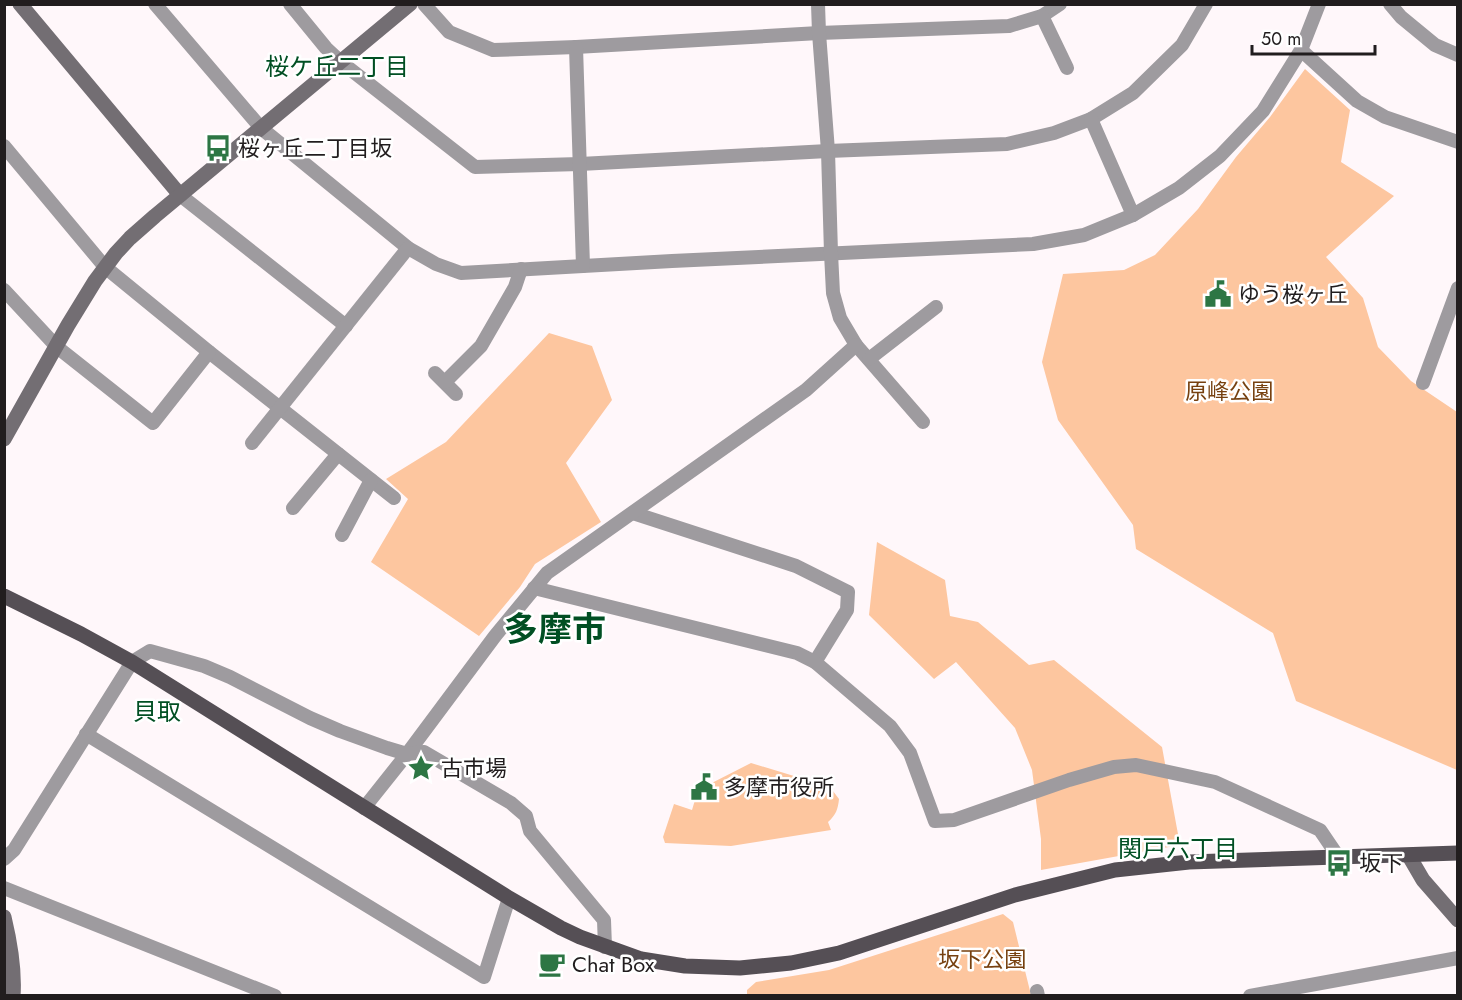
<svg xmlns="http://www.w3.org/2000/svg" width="1462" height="1000" viewBox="0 0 1462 1000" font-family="Jost,'Noto Sans JP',sans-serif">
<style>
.green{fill:#fdc69f}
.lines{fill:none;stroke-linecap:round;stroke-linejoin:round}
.street{stroke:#9e9b9f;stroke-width:14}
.secondary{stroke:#736e73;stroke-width:15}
.primary{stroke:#554f55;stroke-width:15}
.labels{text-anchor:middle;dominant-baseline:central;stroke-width:5;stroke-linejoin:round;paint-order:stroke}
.poi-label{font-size:22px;fill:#211d1e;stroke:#fff;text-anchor:start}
.park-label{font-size:22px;fill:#774110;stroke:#fff}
.neighbourhood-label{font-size:24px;fill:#014f23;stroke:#fff}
.town-label{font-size:34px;font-weight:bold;fill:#014f23;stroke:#fff}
</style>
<rect width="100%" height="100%" fill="#fff7fa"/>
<g class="green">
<path d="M1305,69L1350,110L1341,162L1394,196L1326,257L1363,298L1378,347L1411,381L1457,412V770L1296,701L1273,633L1136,549L1133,525L1058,420L1042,362L1063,274L1124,270L1155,255L1198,209L1236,157L1270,117Z"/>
<path d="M549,333L592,346L612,400L566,463L601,522L535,564L520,587L479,636L371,562L408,499L386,479L446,442Z"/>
<path d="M877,542L945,580L950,616L978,622L1029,665L1054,660L1162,747L1180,845L1041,870V839L1032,770L1015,728L956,662L934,679L869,615Z"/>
<path d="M751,763L830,787L839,799C838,809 836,815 828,822L831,830L731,846L665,843L663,837L674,804L692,810L698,790Z"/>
<path d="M1003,914L1013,922L1031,995H747V990L756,982L829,970Z"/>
</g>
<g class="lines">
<g class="street">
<path d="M155,4L261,128L408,248L436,264L461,273L672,261L1033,244L1084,235L1133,215L1179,188L1220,156L1263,111L1301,50L1319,4"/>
<path d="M290,4L326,48L341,62L475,167L580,164L828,151L1007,144L1054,133L1091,119L1133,93L1182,45L1206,4"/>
<path d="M424,4L449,32L493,50L576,47L819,33L1009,26L1042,16L1060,4"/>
<path d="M818,4L819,33L828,151L831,253L833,293L840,318L856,345L923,422"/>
<path d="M1390,4L1401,17L1435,45L1458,55"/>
<path d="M1042,16L1067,68"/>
<path d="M576,47L583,266"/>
<path d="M1301,50L1357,101L1385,117L1458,142"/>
<path d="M1091,119L1133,215"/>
<path d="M4,146L105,267L209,352L394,498"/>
<path d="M180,195L346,326"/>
<path d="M4,290L57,347L153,423L209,352"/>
<path d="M869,359L936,307"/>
<path d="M435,373L456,394"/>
<path d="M445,382L481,346L515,287L521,269"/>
<path d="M1423,383L1458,288"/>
<path d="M252,443L408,248"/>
<path d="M293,508L338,454"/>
<path d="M633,513L796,566L848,592L847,610L815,662"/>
<path d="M342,535L371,480"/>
<path d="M534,588L797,653L815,662L890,726L910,753L935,821L954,820L1069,780L1114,767L1136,765L1215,782L1320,830L1339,858"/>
<path d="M86,734L484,977L509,898"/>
<path d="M364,808L407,754L495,636L547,573L806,390L856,345"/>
<path d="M4,859L14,850L132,662L150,651L204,666L230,677L310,718L340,731L387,748L407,754L424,752L511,803L526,816L530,831L604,920L605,947"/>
<path d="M4,888L275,996"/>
<path d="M1037,991L1038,996"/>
<path d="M1250,996L1458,958"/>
</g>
<g class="secondary">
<path d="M20,4L180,195"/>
<path d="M4,439L68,325L95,281L116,253L130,238L155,216L410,4"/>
<path d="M1409,856L1423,880L1458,920"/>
<path d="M4,917C10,942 15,969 13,996"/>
</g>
<path class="primary" d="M4,596L81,634L132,662L509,898L561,928L580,937L641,959L685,966L740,968L791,963L839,953L1015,895L1115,870L1189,862L1458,853"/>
</g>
<defs>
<symbol id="bus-bare" viewBox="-9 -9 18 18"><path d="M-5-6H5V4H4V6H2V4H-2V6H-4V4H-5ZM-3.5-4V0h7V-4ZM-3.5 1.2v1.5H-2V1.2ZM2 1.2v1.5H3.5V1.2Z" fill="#2d7644" stroke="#fff" stroke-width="2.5" paint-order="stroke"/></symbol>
<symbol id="civic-bare" viewBox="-9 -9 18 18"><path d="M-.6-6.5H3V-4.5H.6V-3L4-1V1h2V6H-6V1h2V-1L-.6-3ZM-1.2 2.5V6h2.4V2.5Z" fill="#2d7644" stroke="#fff" stroke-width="2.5" paint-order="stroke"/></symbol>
<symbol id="sight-bare" viewBox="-9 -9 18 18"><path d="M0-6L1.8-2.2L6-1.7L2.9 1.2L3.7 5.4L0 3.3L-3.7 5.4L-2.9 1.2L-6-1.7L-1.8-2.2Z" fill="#2d7644" stroke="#fff" stroke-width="2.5" paint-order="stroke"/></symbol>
<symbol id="cafe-bare" viewBox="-9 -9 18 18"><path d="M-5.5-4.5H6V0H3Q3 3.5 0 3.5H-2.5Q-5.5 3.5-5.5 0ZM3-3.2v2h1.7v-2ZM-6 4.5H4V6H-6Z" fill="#2d7644" stroke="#fff" stroke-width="2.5" paint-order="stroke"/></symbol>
</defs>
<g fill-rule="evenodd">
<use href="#bus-bare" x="199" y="129" width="38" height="38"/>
<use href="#civic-bare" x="1199" y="275" width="38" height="38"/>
<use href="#sight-bare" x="402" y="749" width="38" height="38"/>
<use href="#civic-bare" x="685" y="768" width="38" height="38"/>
<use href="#bus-bare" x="1320" y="844" width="38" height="38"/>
<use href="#cafe-bare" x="533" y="945" width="38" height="38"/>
</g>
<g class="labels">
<g class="poi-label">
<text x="238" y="148">桜ヶ丘二丁目坂</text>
<text x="1238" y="294">ゆう桜ヶ丘</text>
<text x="441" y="768">古市場</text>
<text x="724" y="787">多摩市役所</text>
<text x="1359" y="863">坂下</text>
<text x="572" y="964">Chat Box</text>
</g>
<g class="park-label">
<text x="1229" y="391">原峰公園</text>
<text x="982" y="959">坂下公園</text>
</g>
<g class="neighbourhood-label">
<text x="337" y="66">桜ケ丘二丁目</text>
<text x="157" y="711">貝取</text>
<text x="1178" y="848">関戸六丁目</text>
</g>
<g class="town-label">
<text x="555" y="629">多摩市</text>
</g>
</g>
<rect width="1462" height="1000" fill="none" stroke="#211d1e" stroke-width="12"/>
<path d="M1252 45v9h123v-9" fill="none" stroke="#211d1e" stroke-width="3"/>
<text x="1261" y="45" font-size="18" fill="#211d1e" stroke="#ffffff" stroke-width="4.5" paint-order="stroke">50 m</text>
</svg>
